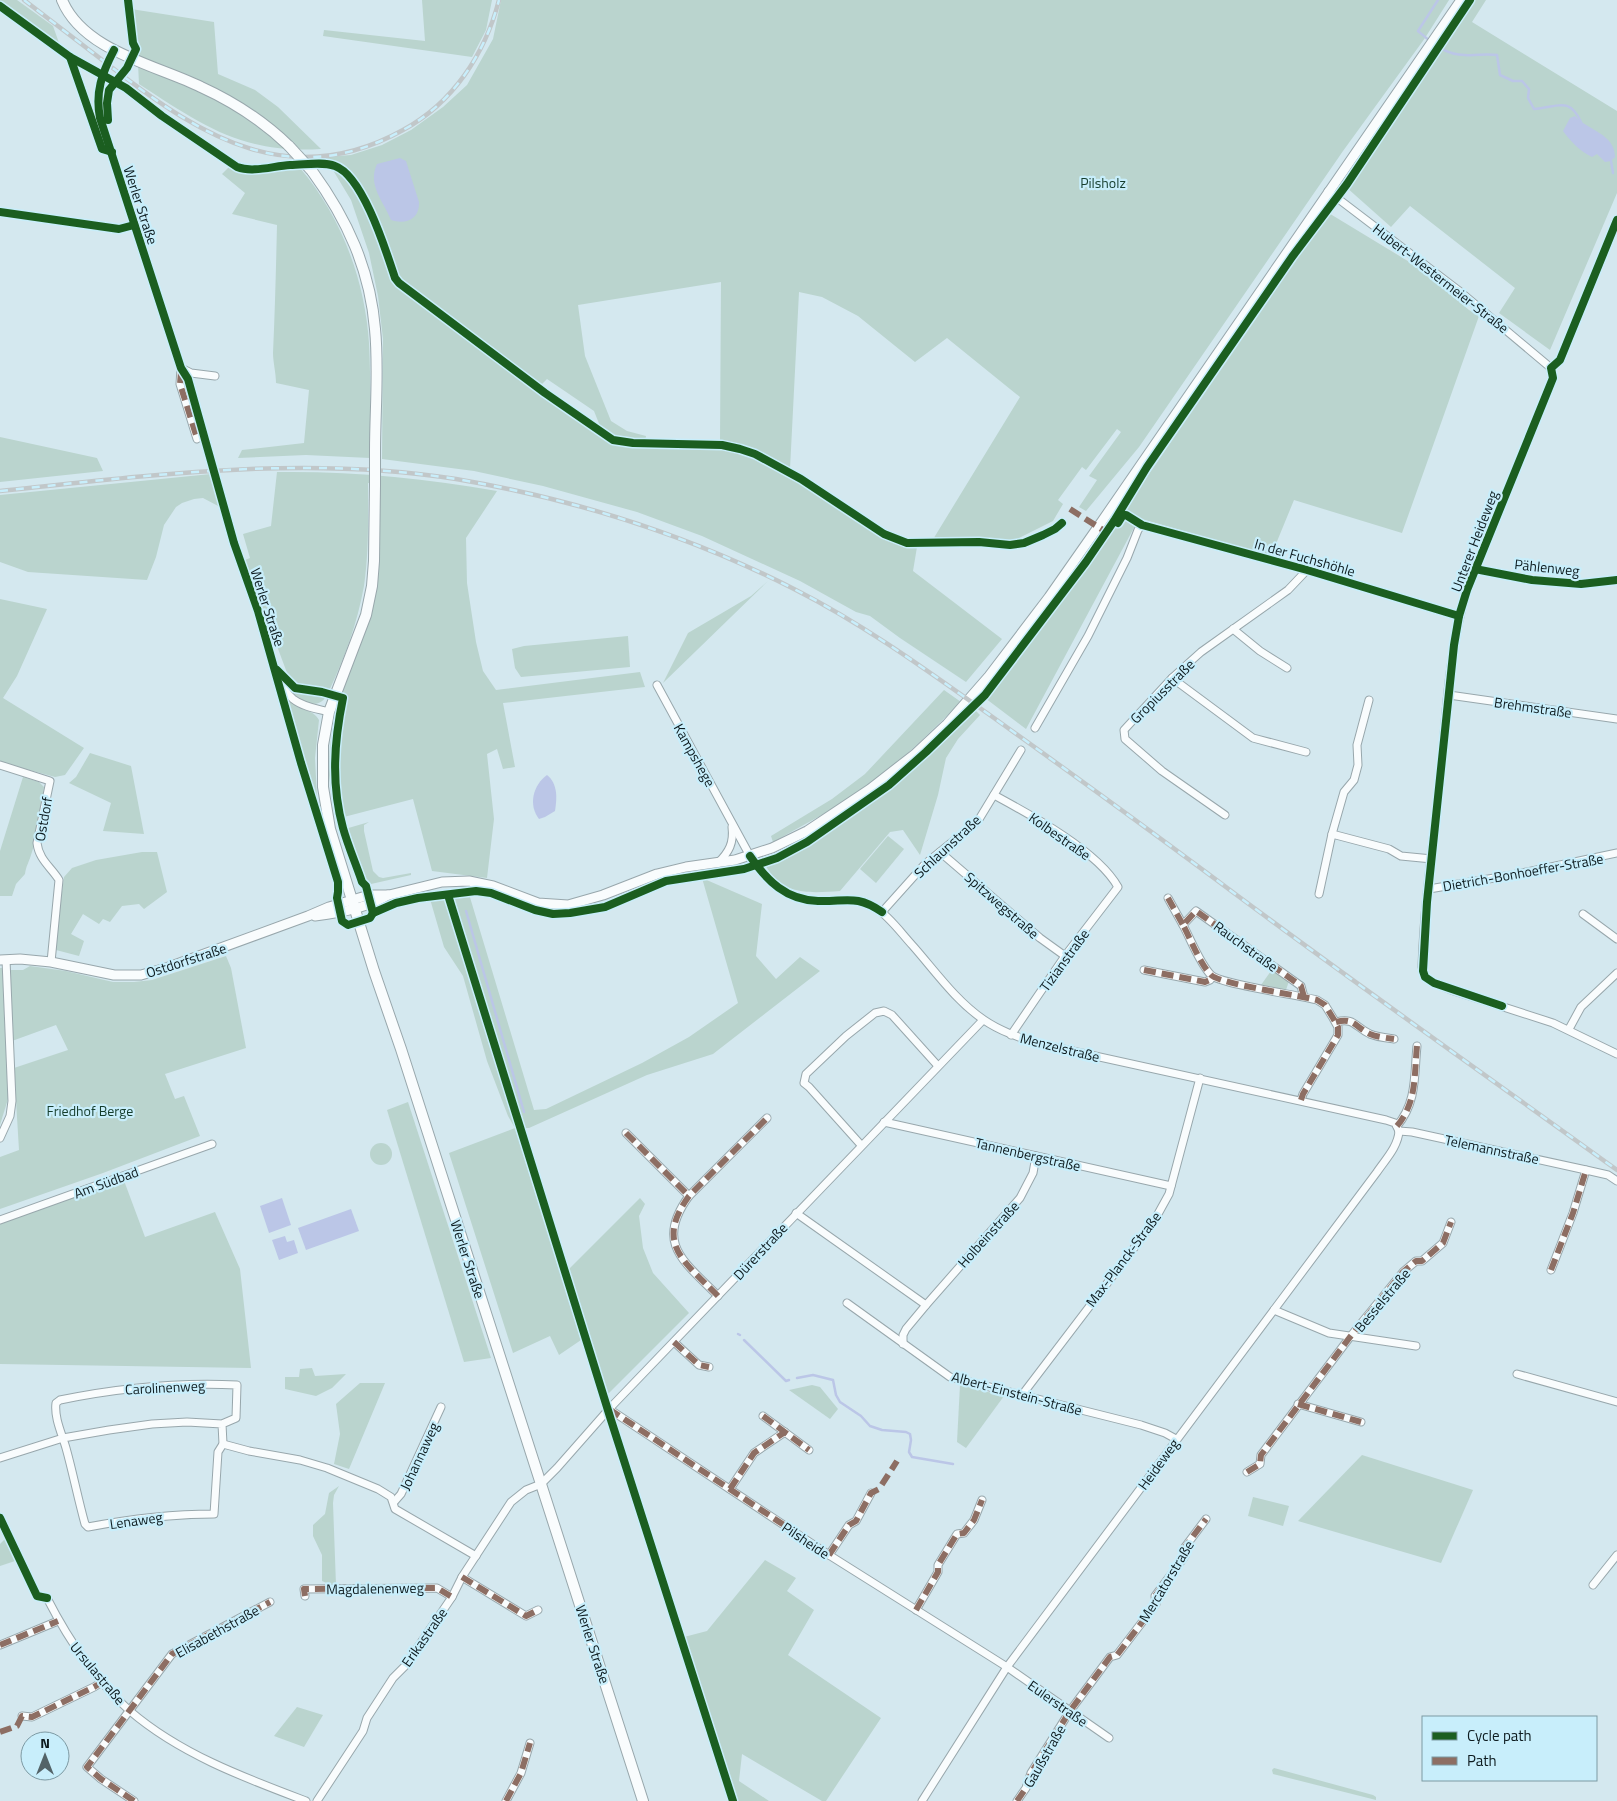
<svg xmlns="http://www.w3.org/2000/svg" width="1617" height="1801" viewBox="0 0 1617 1801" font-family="'Titillium Web',sans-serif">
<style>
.green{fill:#bad4ce;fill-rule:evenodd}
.water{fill:#bbc6e7}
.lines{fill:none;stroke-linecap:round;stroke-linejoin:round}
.stream{stroke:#bbc6e7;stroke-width:2.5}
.street-casing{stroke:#98a7ac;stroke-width:9}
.secondary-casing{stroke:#98a7ac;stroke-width:11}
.primary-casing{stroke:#98a7ac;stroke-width:12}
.street{stroke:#f9fcfd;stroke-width:7}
.secondary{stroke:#f9fcfd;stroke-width:9}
.primary{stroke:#f9fcfd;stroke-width:10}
.rail-casing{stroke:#c1c7c9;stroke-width:4.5}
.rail{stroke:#c8eefb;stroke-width:2.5;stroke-dasharray:8;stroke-linecap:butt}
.primary-bridge-casing{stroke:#98a7ac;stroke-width:12;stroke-linecap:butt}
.primary-bridge{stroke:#f9fcfd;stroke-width:10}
.quiet{stroke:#8d6e63;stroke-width:6;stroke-dasharray:12 6;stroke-linecap:butt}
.cycleway-casing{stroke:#c8eefb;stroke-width:11}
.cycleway{stroke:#1b5e20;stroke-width:8}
.labels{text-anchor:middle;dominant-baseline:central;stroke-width:4.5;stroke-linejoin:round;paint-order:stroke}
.park-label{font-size:14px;fill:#153d2c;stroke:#c8eefb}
.street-label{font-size:14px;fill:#0d1b1f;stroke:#c8eefb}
</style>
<rect width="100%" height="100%" fill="#d4e8ef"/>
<g class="green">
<path d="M0,0H17L53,26L64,57L0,11Z"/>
<path d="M422,0H492L486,30L472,57L323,36L324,30L425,41Z"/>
<path d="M501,0H1449L1425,38L1343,151L1139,447L1086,511L1079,507L1097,480L1089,476L1121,432L1117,429L1086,470L1082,467L1058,500L1063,504L1053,521L1011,542L966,539L932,541L1020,397L947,338L915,362L858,316L822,297L799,292L790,469L752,448L720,441L721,282L578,305L585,356L611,421L627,431L646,436L645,441L723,447L753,455L800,482L884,538L917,547L913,571L1002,639L966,682L900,638L870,616L856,612L800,581L702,536L637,512L543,486L474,471L382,459L383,339L378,296L369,253L351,200L325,157L351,155L382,145L411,130L443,107L467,85L493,39ZM468,332L541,385L547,379L594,411L600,426L608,431L607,438L530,384L468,337Z"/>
<path d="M1474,0H1486L1472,22L1617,111V193L1550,350L1499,313L1515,288L1410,206L1391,227L1346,187Z"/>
<path d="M131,9L214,22L218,74L255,90L278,107L321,149C242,154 202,125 139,84L137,43Z"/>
<path d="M230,166L243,173L300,168C341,216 365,280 369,343C371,381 370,420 370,458L306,455L238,458L242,450L304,443L309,390L276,383C276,373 273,362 273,353C275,310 276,268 277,225L232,214L245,193L222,174Z"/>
<path d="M1327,212L1416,266L1469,310L1479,316L1402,533L1294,500L1271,556L1138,518L1123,512Z"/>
<path d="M0,437L97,458L103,471L0,482Z"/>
<path d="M277,472C351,471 424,478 497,491L466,538L467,583L476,642L483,671L496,690L640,672L645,687L503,703L515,767L503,769L497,749L487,754L494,819L487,878L432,871L413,799L340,818L337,817L332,798L329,775L330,747L334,721L341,692L370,618L377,484L368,483C368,517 369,552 364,586C357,624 345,657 329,691L301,688L290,681L245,560L250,558L243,534L271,526Z"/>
<path d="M211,474L220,507L203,498L194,499L182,503L176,507L164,525L156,557L147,580L28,572L0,562V495Z"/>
<path d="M1120,513L1137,522L1026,729L985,698L1027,638L1087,562Z"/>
<path d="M768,581L663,683L688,633L751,596Z"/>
<path d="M0,599L47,609L17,676L3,698L84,748L65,775L55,777L0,762Z"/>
<path d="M628,636L630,667L521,677L515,668L512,649L524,646Z"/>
<path d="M287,683C297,694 314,692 327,694C319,715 291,698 287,683Z"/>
<path d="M944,690L961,702C934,728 908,755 878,778C846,803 809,822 773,842L771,836L832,799L865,774Z"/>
<path d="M282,693C287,698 291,703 298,707C306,711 314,711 319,720L315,758L318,817Z"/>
<path d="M972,707L980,715L958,739L946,758L938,795L920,855L903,830L890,832L840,891C809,893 781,896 765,864C822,841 885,794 929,752C944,738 958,722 972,707Z"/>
<path d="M90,753L131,766L144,834L103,831L111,803L69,783L76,777Z"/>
<path d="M23,777L39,782L44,787C41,807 38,836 31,855C29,862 26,866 25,874L16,884L12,896H0V851Z"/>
<path d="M369,822L364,825V831L373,871L379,877L383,878L411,873V875L371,884L368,883L362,879L345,829Z"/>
<path d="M888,836L904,849L876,883L860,869Z"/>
<path d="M142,852H157L167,892L144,909L139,904L122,906L110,922L103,919L99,924L83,914L71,934L84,941L79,956L56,950V937L64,877L72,868L96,860Z"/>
<path d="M702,878L762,904L756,956L776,979L800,957L820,971L713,1054L647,1075L529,1128H515L581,1340L559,1355L550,1336L513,1353L449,1153L515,1128L508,1116L487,1061L463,976L444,947L430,899L469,894L534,1110L546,1109L642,1063L689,1037L738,1003Z"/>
<path d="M226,956L231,968L246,1048L165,1074L175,1099L184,1096L200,1136L103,1173L0,1209V1157L19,1150L14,1068L68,1050L56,1025L12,1041L10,970H23L30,966L66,971L113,982H134L152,980Z"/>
<path d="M0,968H3L9,1084L8,1099L0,1125Z"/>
<path d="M1273,968L1289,981L1286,990L1261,985Z"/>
<path d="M408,1102L491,1358L464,1362L387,1110Z"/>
<circle cx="381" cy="1154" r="11"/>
<path d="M123,1178L145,1237L215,1212L240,1269L251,1368L0,1364V1222Z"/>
<path d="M640,1198L645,1204L639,1216L643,1248L653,1273L689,1313L608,1394L569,1269Z"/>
<path d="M312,1368L315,1376L346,1374L332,1388L316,1396L285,1389V1377H299L300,1369Z"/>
<path d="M360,1383H385L349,1469L334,1464L340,1434L336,1404Z"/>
<path d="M812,1385L820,1387L838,1409L830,1419L789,1390Z"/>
<path d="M960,1385L1004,1396L966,1448L957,1442Z"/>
<path d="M1362,1455L1473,1490L1441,1563L1298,1521Z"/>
<path d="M339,1486L334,1495L333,1503L336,1585H331L322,1581V1555L313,1536V1525L325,1514L329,1493Z"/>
<path d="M1253,1497L1289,1506L1283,1526L1248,1516Z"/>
<path d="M5,1539L15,1561L0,1566V1544Z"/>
<path d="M765,1560L796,1578L787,1591L814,1610L788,1655L881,1718L826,1801H822L742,1754L739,1781L769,1801H736L684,1637L707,1631Z"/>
<path d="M297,1707L323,1715L304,1747L274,1736Z"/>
<path d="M1274,1768L1373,1795L1376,1797V1800L1273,1774L1272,1770Z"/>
</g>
<g class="water">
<path d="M1575,116C1589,131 1615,134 1615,157L1611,161L1605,162L1597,154L1592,157C1581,152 1570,141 1563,131L1570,118Z"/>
<path d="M400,158L406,161L419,202C420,219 406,225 391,220C384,202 367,185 377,164Z"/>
<path d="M547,775C558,784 557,798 555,811L545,817L539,819C528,805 533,785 547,775Z"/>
<path d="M282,1198L291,1225L269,1233L260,1206Z"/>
<path d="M351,1209L359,1231L306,1250L298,1228Z"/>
<path d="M285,1236L287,1242L294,1240L298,1253L279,1260L272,1240Z"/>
</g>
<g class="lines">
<g class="stream">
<path d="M1438,0L1418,31C1432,43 1445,55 1465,55C1477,56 1485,53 1497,55L1500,75L1513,81H1522L1529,89L1528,98L1534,109C1558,107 1569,96 1581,122"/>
<path d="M1611,161L1613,173"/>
<path d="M466,911L524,1112"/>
<path d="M738,1334L740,1335"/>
<path d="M744,1340L786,1381L789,1380"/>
<path d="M797,1378L813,1375L833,1380L836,1395L840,1402L861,1416L870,1426L882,1430L906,1432L910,1434L911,1440L909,1452L912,1457L953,1464"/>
</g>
<defs>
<g id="street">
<path d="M128,0L129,8"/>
<path d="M114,50C102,73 95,92 100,118L181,368L180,384L197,439"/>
<path d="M1328,191L1458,290L1551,368"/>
<path d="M0,212L119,229L134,225"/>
<path d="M181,368L191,373L215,376"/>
<path d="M1551,368L1553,378L1467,590C1448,652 1446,718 1440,782C1433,843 1424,905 1422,967L1425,977L1434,983L1454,991L1553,1023L1617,1054"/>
<path d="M1551,368L1560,360L1617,220"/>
<path d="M237,553C244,572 251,591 258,611C265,635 274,683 293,699C303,707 318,709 329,712"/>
<path d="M1475,569L1532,580L1581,584L1617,580"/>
<path d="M1233,629L1260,651L1287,668"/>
<path d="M1172,678L1253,738L1306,752"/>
<path d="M657,685L750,856C767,881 788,902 820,901C840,901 858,896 876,908C890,917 901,933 913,946C935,971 956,1001 984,1020C1000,1031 1018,1037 1036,1043L1386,1120L1395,1123L1399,1131"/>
<path d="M1449,695L1617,719"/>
<path d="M1035,728L1088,636L1127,558L1138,530L1142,525L1307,570L1459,616"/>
<path d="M0,765L50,781L37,843C39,860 51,867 59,880L51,962"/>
<path d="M994,795C1031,815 1098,851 1118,887L1065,956L1011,1035"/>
<path d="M1225,815L1162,771L1125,739L1124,730L1172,678L1201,652L1288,590L1307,570"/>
<path d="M1332,834L1344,792L1354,780L1358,765L1357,745L1369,700"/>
<path d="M940,852L1040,938L1065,956"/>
<path d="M718,863C729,852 734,843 732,827"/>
<path d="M1429,889L1512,875L1617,853"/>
<path d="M1319,894L1332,834L1389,849L1401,856L1432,859"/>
<path d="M1168,898L1183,925"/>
<path d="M882,912L925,864L978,821L1021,750"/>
<path d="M1583,914L1617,939"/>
<path d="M1144,970L1205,982L1210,980L1212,977"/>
<path d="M1336,1022C1354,1017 1355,1027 1370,1034C1377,1037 1387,1038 1394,1039"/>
<path d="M1569,1029L1581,1007L1617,973"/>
<path d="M1301,1100L1303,1094L1338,1035V1027L1333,1018L1325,1005L1317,1000C1298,995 1220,984 1211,975C1200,964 1191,940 1183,925L1196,911L1301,986L1304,997"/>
<path d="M884,1122L1171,1186"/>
<path d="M1397,1126C1417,1102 1414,1076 1417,1046"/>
<path d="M1399,1131L1412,1132L1586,1170L1608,1175L1617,1181"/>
<path d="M626,1133L689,1196"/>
<path d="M0,1138L10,1116L12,1101L6,960"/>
<path d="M861,1145L809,1087L804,1083L806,1074L846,1036L875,1013L884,1011L892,1015L938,1066"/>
<path d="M796,1213L926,1305"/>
<path d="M0,1220L212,1144"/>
<path d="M1551,1270L1573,1213L1586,1170"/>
<path d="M718,1296C685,1262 654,1244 689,1196L767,1118"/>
<path d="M847,1303L950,1377L1141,1425L1165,1433L1176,1439"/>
<path d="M1274,1310L1329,1333L1416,1346"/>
<path d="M674,1342L699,1365L709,1367"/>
<path d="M903,1344V1335L906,1329L926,1305L1020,1198L1033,1173L1036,1156"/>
<path d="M1517,1374L1617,1402"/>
<path d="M1022,1395L1153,1223L1169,1194L1200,1078"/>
<path d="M1298,1404L1361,1422"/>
<path d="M609,1409L829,1555L1007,1667L1109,1738"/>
<path d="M763,1416L809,1450"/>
<path d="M223,1444L249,1451L300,1460L327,1468L378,1489L391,1497L395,1509L476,1556"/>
<path d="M0,1458L63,1438L109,1430L152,1424L187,1422L222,1424L236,1418L237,1385C177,1382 119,1388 60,1400L56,1403C54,1418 62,1434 66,1448C73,1473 78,1499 85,1524L88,1527C130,1519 171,1514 214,1514L218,1452L223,1444L222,1424"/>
<path d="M1247,1472L1260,1464L1261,1455L1350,1337L1403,1272L1416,1261H1422L1443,1243L1451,1222"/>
<path d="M730,1489L754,1453L785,1432"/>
<path d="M394,1502L401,1494L441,1407"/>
<path d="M0,1518L37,1596L47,1598C68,1639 95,1680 130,1711C180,1754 245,1778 306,1801"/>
<path d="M829,1555L849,1525L856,1521L871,1493"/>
<path d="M462,1577L526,1616L538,1610"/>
<path d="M1593,1585L1617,1555"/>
<path d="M305,1596L304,1589L437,1588L452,1597"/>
<path d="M916,1610L938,1572V1565L957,1534L964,1533L974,1520L982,1500"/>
<path d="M0,1645L58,1621"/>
<path d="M22,1716L32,1717L94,1687L102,1682"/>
<path d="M134,1801L101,1779L87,1767L172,1654L270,1602"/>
<path d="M317,1801L363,1731L367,1718L393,1678L405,1666L452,1597L462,1577L511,1502L526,1490L541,1484L557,1468L609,1409L983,1020"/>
<path d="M506,1801L521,1773L530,1743"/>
<path d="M922,1801L1007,1667L1377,1172C1385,1160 1398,1147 1399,1131"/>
<path d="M1017,1801L1026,1788L1031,1773L1070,1711L1110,1657L1117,1655L1156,1604L1155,1596L1185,1556V1547L1206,1519"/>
</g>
<g id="secondary">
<path d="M315,916C340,913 368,908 388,895"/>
<path d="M0,960L20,959L51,962L114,975H141L166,968L308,916L329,907L369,895H389L442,882L469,881L493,886L538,903L568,905L603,895L657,874L686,867L735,860L772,848L807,831L870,789L915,754L947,724L989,676L1049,597L1098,527L1461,0"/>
</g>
<g id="primary">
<path d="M62,0C83,51 156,65 201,87C234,102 263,121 289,146"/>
<path d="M312,171C347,219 370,269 375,329C379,369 375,411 375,451"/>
<path d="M375,485L374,561L372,586L366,615L329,712L323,745V787L330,829L374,971L401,1049L643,1801"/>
</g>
</defs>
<use href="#street" class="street-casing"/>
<use href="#secondary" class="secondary-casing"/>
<use href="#primary" class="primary-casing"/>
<use href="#street" class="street"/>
<use href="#secondary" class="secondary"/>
<use href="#primary" class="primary"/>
<defs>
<g id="rail">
<path d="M24,0C54,23 84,46 114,69C203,138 292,192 403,130C453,103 485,54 499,0"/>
<path d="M0,491C151,475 305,455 456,479C574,499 688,535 794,589C863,624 925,669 987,713C1071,773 1155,834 1238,896C1363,989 1491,1079 1617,1170"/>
</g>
</defs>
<use href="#rail" class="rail-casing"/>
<use href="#rail" class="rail"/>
<defs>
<g id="primary-bridge">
<path d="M289,146L312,171"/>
<path d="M375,451V485"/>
</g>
</defs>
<use href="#primary-bridge" class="primary-bridge-casing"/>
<use href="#primary-bridge" class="primary-bridge"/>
<g class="quiet">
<path d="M181,371L180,384L197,438"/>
<path d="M1070,509L1106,532"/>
<path d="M1168,898L1183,925"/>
<path d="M1144,970L1205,982L1210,980L1212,977"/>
<path d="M1336,1022C1354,1017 1355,1027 1370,1034C1377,1037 1387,1038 1394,1039"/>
<path d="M1301,1100L1303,1094L1338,1035V1027L1333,1018L1325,1005L1317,1000C1298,995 1220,984 1211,975C1200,964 1191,940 1183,925L1196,911L1301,986L1304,997"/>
<path d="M1397,1126C1417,1102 1414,1076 1417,1046"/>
<path d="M626,1133L689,1196"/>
<path d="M1551,1270L1573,1213L1586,1170"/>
<path d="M718,1296C685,1262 654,1244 689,1196L767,1118"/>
<path d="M674,1342L699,1365L709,1367"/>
<path d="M1298,1404L1361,1422"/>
<path d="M609,1409L802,1537"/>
<path d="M763,1416L809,1450"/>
<path d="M1247,1472L1260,1464L1261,1455L1350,1337L1403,1272L1416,1261H1422L1443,1243L1451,1222"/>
<path d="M730,1489L754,1453L785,1432"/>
<path d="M829,1555L849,1525L856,1521L871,1493L879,1489L897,1461"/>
<path d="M462,1577L526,1616L538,1610"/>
<path d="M305,1596L304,1589L437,1588L452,1597"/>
<path d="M916,1610L938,1572V1565L957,1534L964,1533L974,1520L982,1500"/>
<path d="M0,1645L58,1621"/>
<path d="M0,1732L17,1726L22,1716L32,1717L94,1687L102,1682"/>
<path d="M134,1801L101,1779L87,1767L172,1654L270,1602"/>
<path d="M506,1801L521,1773L530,1743"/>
<path d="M1017,1801L1026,1788L1031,1773L1070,1711L1110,1657L1117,1655L1156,1604L1155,1596L1185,1556V1547L1206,1519"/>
</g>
<defs>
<g id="cycleway">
<path d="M0,6L70,57L126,88L162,116L237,167C253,173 273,166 290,165C304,165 322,161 335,166C363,176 386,251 395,278L399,283L545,393L613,440L633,443L722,445L740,449L755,454L801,479L884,534L907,543L979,542L1010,545L1024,543L1043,535L1055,529L1062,523"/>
<path d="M114,50C102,73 95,92 100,118L181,368L188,379L234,543L258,611L301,763L338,882V892L337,898L342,921L348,925L370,918L373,913L396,903L418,898L476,891L491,893L535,910L553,914L570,913L605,907L666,881L744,869L777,858L807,842L889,785L926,752L985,695L1086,562L1114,521L1147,467L1292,257L1347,184L1470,0"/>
<path d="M70,57L102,149L112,152"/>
<path d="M108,120L107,103L109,90L127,68L136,49L133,43L128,0"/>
<path d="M0,212L119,229L134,225"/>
<path d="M1116,522L1118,523L1123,515H1126L1142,525L1307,570L1459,616"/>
<path d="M1475,569L1532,580L1581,584L1617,580"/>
<path d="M277,670L295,688L322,692L343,698C334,742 331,784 343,828C348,846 356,864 362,882L366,886L373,913"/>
<path d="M750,856C767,881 786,900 818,901C846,902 856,894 882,912"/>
<path d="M448,895L611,1420L733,1801"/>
<path d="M1502,1006L1434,983L1425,977L1423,971L1427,902L1454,645L1459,616L1467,590L1553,378L1551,368L1560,360L1617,220"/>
<path d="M0,1518L37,1596L47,1598"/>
</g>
</defs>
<use href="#cycleway" class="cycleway-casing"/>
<use href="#cycleway" class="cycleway"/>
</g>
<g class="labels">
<g class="park-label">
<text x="1103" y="182">Pilsholz</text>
<text x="90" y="1110">Friedhof Berge</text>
</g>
<g class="street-label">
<text transform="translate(141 205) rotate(72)">Werler Straße</text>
<text transform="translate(1441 278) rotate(38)">Hubert-Westermeier-Straße</text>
<text transform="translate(1474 541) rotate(-69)">Unterer Heideweg</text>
<text transform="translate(1305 557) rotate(16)">In der Fuchshöhle</text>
<text transform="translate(1547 567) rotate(6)">Pählenweg</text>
<text transform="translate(268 607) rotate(72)">Werler Straße</text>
<text transform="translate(1162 691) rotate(-45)">Gropiusstraße</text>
<text transform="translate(1533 707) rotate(8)">Brehmstraße</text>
<text transform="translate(695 755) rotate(61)">Kampshege</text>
<text transform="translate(43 819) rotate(-80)">Ostdorf</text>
<text transform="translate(1060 836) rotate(35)">Kolbestraße</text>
<text transform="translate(947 846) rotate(-43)">Schlaunstraße</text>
<text transform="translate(1523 872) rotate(-10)">Dietrich-Bonhoeffer-Straße</text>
<text transform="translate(1002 905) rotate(41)">Spitzwegstraße</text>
<text transform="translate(1246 946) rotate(36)">Rauchstraße</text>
<text transform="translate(186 960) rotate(-18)">Ostdorfstraße</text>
<text transform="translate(1064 960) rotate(-54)">Tizianstraße</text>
<text transform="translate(1060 1047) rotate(14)">Menzelstraße</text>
<text transform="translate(1492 1149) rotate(12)">Telemannstraße</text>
<text transform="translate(1028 1154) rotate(13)">Tannenbergstraße</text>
<text transform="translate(106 1182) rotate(-20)">Am Südbad</text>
<text transform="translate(988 1234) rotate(-48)">Holbeinstraße</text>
<text transform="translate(760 1251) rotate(-47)">Dürerstraße</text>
<text transform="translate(468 1259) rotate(72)">Werler Straße</text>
<text transform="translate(1123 1259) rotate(-53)">Max-Planck-Straße</text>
<text transform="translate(1382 1300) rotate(-50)">Besselstraße</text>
<text transform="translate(165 1387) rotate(-3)">Carolinenweg</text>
<text transform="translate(1017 1393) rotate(15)">Albert-Einstein-Straße</text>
<text transform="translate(419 1456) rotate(-65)">Johannaweg</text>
<text transform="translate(1158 1464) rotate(-54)">Heideweg</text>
<text transform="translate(136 1520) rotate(-8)">Lenaweg</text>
<text transform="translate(806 1540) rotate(34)">Pilsheide</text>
<text transform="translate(1166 1581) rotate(-59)">Mercatorstraße</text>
<text transform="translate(375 1588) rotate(-1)">Magdalenenweg</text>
<text transform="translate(217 1631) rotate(-29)">Elisabethstraße</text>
<text transform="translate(424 1637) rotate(-55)">Erikastraße</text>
<text transform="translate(593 1644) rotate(72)">Werler Straße</text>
<text transform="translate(98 1673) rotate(50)">Ursulastraße</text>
<text transform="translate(1058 1703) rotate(35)">Eulerstraße</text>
<text transform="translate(1044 1756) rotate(-60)">Gaußstraße</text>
</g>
</g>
<rect x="1422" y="1716" width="175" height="65" fill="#c8eefb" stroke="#7d9aa3"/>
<rect x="1432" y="1732" width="25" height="8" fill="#1b5e20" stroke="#7d9aa3"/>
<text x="1467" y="1741" font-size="15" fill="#0d1b1f">Cycle path</text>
<rect x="1432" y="1757" width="25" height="8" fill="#8d6e63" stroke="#7d9aa3"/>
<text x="1467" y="1766" font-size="15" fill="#0d1b1f">Path</text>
<g transform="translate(45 1756)"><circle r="24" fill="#c8eefb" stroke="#7d9aa3"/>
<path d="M0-4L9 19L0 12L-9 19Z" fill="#536368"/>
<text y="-8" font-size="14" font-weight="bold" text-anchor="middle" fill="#0d1b1f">N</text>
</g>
</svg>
